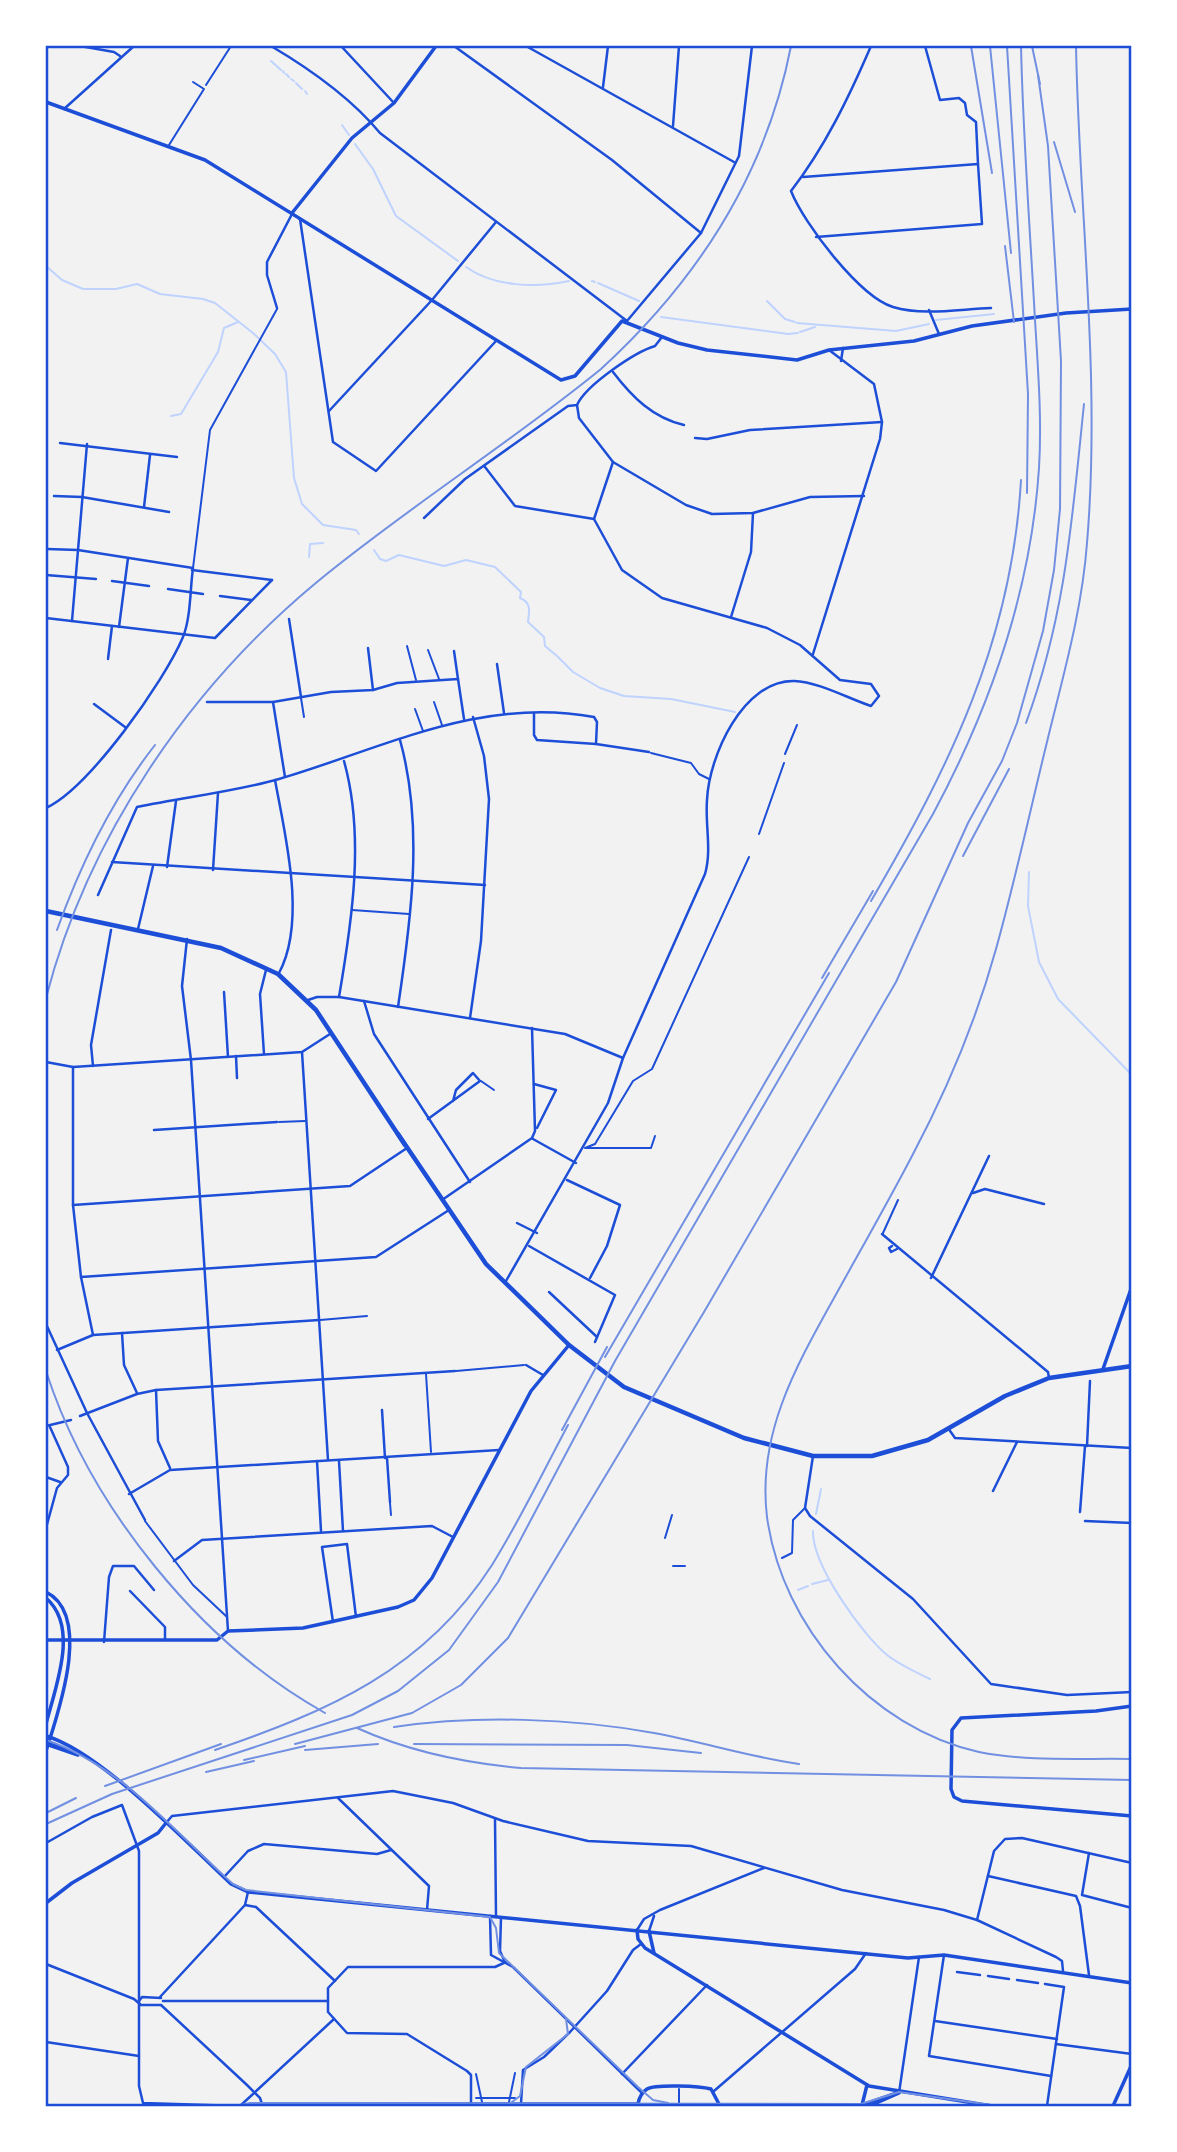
<svg xmlns="http://www.w3.org/2000/svg" width="1177" height="2152" viewBox="0 0 1177 2152" font-family="'DM Sans',sans-serif">
<style>
.lines{fill:none;stroke-linecap:round;stroke-linejoin:round}
.stream{stroke:#bfd3fe;stroke-width:2}
.service{stroke:#1d4ed8;stroke-width:2}
.pedestrian{stroke:#1d4ed8;stroke-width:2}
.minor{stroke:#1d4ed8;stroke-width:2.5}
.tertiary{stroke:#1d4ed8;stroke-width:3.5}
.secondary{stroke:#1d4ed8;stroke-width:3.5}
.primary{stroke:#1d4ed8;stroke-width:4.5}
.tram{stroke:#7290e2;stroke-width:2}
.rail{stroke:#7290e2;stroke-width:2}
.neatline{fill:none;stroke:#1d4ed8;stroke-width:2.5}
</style>
<rect width="100%" height="100%" fill="#f2f2f2"/>
<g class="lines">
<g class="stream">
<path d="M271,61L281,70"/>
<path d="M283,71L284,73"/>
<path d="M286,74L289,77"/>
<path d="M291,79L294,81"/>
<path d="M296,83L302,89"/>
<path d="M305,91L307,94"/>
<path d="M342,125L349,135"/>
<path d="M355,144L373,169L396,216L458,261"/>
<path d="M46,266L62,280L83,289H116L137,284L160,294L203,299L215,303L253,333L275,354L286,372L294,478L302,504L323,525L356,530L359,534"/>
<path d="M466,267C494,287 536,288 569,281"/>
<path d="M592,281L595,282"/>
<path d="M598,283L639,301"/>
<path d="M767,301L785,319L795,322"/>
<path d="M661,317L788,334L798,333"/>
<path d="M936,320L994,314"/>
<path d="M797,323L896,331L929,324"/>
<path d="M800,332L815,327"/>
<path d="M171,416L181,414L218,352L224,328L238,322"/>
<path d="M374,550L380,559L386,561L399,555L444,566L466,560L495,567L521,592L520,598C532,603 529,611 528,622L544,637L545,646L557,656"/>
<path d="M309,557L310,544L323,543"/>
<path d="M558,657L573,672L600,688L624,696L671,699L735,712"/>
<path d="M1029,872L1028,906L1039,962L1058,999L1132,1075"/>
<path d="M816,1514L821,1489"/>
<path d="M813,1531C812,1565 862,1634 887,1655C900,1665 915,1672 930,1679"/>
<path d="M812,1584L828,1580"/>
<path d="M798,1590L808,1586"/>
</g>
<g class="service">
<path d="M206,85L231,46"/>
<path d="M169,145L204,89L193,82"/>
<path d="M193,568L210,430L277,309"/>
<path d="M407,646L416,680"/>
<path d="M428,650L439,679"/>
<path d="M301,698L304,717"/>
<path d="M434,702L442,725"/>
<path d="M415,709L423,731"/>
<path d="M651,753L691,763L699,774L709,779"/>
<path d="M785,754L797,725"/>
<path d="M759,834L784,763"/>
<path d="M352,910L409,914"/>
<path d="M481,1081L494,1090"/>
<path d="M279,1122L305,1121"/>
<path d="M585,1148L595,1144L633,1081L652,1069L749,857"/>
<path d="M586,1148H651L655,1136"/>
<path d="M883,1233L898,1200"/>
<path d="M320,1320L367,1316"/>
<path d="M456,1371L524,1365"/>
<path d="M426,1374L431,1452"/>
<path d="M390,1503L391,1515"/>
<path d="M145,1521L193,1585L227,1617"/>
<path d="M665,1538L672,1515"/>
<path d="M782,1558L792,1553L793,1520L805,1508"/>
<path d="M673,1566H685"/>
<path d="M46,1741L73,1752"/>
</g>
<g class="pedestrian">
<path d="M476,2074L482,2102"/>
<path d="M476,2098H515"/>
<path d="M509,2102L515,2073"/>
<path d="M679,2106V2089"/>
</g>
<g class="minor">
<path d="M80,46L114,52L120,56"/>
<path d="M271,46C310,69 351,98 380,133L627,321L701,233L739,156L752,46"/>
<path d="M341,46L394,103"/>
<path d="M454,46L612,160L701,233"/>
<path d="M526,46L734,162"/>
<path d="M871,46C849,97 825,147 791,191C804,224 860,297 893,307C923,316 960,309 991,308"/>
<path d="M925,46L940,100L959,98L965,103L967,115L976,122L978,164"/>
<path d="M603,87L608,46"/>
<path d="M64,109L134,46"/>
<path d="M673,126L679,46"/>
<path d="M803,177L978,164L982,224L816,237"/>
<path d="M300,219L333,442L376,471L496,341"/>
<path d="M277,308L267,275V262L292,214"/>
<path d="M929,310L939,334"/>
<path d="M841,361L843,348"/>
<path d="M613,372C632,397 653,418 684,425"/>
<path d="M577,405L579,418L613,462L686,505L712,514L753,513L810,497L864,496"/>
<path d="M329,411L432,300L496,222"/>
<path d="M695,438L707,439L750,430L882,422"/>
<path d="M60,443L177,457"/>
<path d="M485,467L515,506L594,519"/>
<path d="M54,496L82,497L169,512"/>
<path d="M144,507L150,455"/>
<path d="M424,518L465,479L568,406L577,405C586,385 635,352 655,346L662,337"/>
<path d="M192,570L272,580"/>
<path d="M46,575L96,579"/>
<path d="M112,581L149,586"/>
<path d="M168,589L203,594"/>
<path d="M220,596L251,600"/>
<path d="M731,617L751,552L753,513"/>
<path d="M46,618L215,638L272,580"/>
<path d="M289,619L301,697"/>
<path d="M72,621L87,444"/>
<path d="M119,627L128,558"/>
<path d="M368,648L373,690"/>
<path d="M454,651L458,679"/>
<path d="M813,654L880,439L882,422L874,384L829,350"/>
<path d="M108,659L112,626"/>
<path d="M497,664L504,713"/>
<path d="M207,702H273L331,692L373,690L397,683L458,679L464,719"/>
<path d="M273,702L285,777"/>
<path d="M94,704L125,727"/>
<path d="M534,713V735L537,740L596,744L649,752"/>
<path d="M275,780C285,835 307,921 279,973"/>
<path d="M46,808C89,788 164,682 183,637C191,617 190,589 193,568L78,550L47,549"/>
<path d="M112,862L485,885"/>
<path d="M167,867L176,801"/>
<path d="M213,870L218,793"/>
<path d="M98,895L137,807C184,797 233,792 279,779C384,748 481,696 594,717L597,722L596,744"/>
<path d="M138,929L153,866"/>
<path d="M187,939L182,986L191,1060L228,1631"/>
<path d="M224,992L228,1057"/>
<path d="M339,997C352,921 365,836 344,761"/>
<path d="M308,1000L317,997H339L565,1034L623,1058"/>
<path d="M364,1001L374,1034L470,1182"/>
<path d="M398,1007C411,920 424,826 400,740"/>
<path d="M470,1018L481,941L489,799L484,756L473,717"/>
<path d="M302,1052L328,1460"/>
<path d="M264,1054L260,994L266,970"/>
<path d="M236,1056L237,1078"/>
<path d="M46,1062L73,1067L302,1052L330,1034"/>
<path d="M93,1066L91,1045L111,930"/>
<path d="M73,1067V1205L81,1277L93,1335"/>
<path d="M534,1084L556,1090L537,1128"/>
<path d="M428,1119L480,1081L473,1073L456,1090L453,1101"/>
<path d="M154,1130L277,1122"/>
<path d="M533,1139L576,1163"/>
<path d="M567,1180L620,1205L607,1246L590,1278"/>
<path d="M973,1193L985,1189L1044,1204"/>
<path d="M442,1200L532,1138L535,1131L532,1028"/>
<path d="M73,1205L350,1186L407,1148"/>
<path d="M517,1223L537,1233"/>
<path d="M882,1234L1048,1372L1049,1378"/>
<path d="M529,1246L615,1295L595,1342"/>
<path d="M892,1246L889,1248L891,1252L897,1249"/>
<path d="M81,1277L376,1257L449,1210"/>
<path d="M931,1278L989,1156"/>
<path d="M506,1281L608,1103L623,1058L705,874C712,850 705,825 707,800C709,756 743,680 794,681C819,682 847,698 871,706L879,696L871,684L840,680L800,645L767,628L662,598L622,570L594,519L613,462"/>
<path d="M549,1292L597,1337"/>
<path d="M46,1324L87,1413L145,1520"/>
<path d="M122,1333L124,1365L137,1393"/>
<path d="M57,1350L93,1335L319,1320"/>
<path d="M526,1365L543,1375"/>
<path d="M156,1390L158,1441L170,1468"/>
<path d="M382,1410L385,1458"/>
<path d="M80,1416L137,1394L156,1390L455,1371"/>
<path d="M46,1426L71,1420"/>
<path d="M948,1428L955,1438L1132,1448"/>
<path d="M1087,1446L1090,1381"/>
<path d="M813,1456L805,1508L810,1516L913,1599L991,1684L1067,1695L1132,1692"/>
<path d="M387,1458L390,1502"/>
<path d="M317,1461L321,1531"/>
<path d="M339,1461L343,1531"/>
<path d="M46,1477L60,1482"/>
<path d="M993,1491L1017,1442"/>
<path d="M129,1494L170,1470L499,1450"/>
<path d="M1080,1512L1085,1446"/>
<path d="M1085,1521L1132,1523"/>
<path d="M46,1528L57,1488L68,1475V1467L50,1427"/>
<path d="M174,1561L202,1540L432,1526L453,1537"/>
<path d="M130,1591L165,1627V1640"/>
<path d="M333,1622L322,1547L347,1544L356,1617"/>
<path d="M104,1642L109,1577L113,1566H134L154,1590"/>
<path d="M338,1798L429,1886L427,1910"/>
<path d="M495,1819L496,1917"/>
<path d="M166,1823L172,1816L393,1791L453,1803L503,1821L588,1841L691,1846L842,1890L944,1910L977,1920L1056,1957L1062,1961L1063,1971"/>
<path d="M46,1843L92,1817L122,1805L139,1851V2086L143,2103L240,2106L334,2019"/>
<path d="M1089,1853L1082,1895L1132,1908"/>
<path d="M988,1876L1076,1896L1080,1906L1089,1975"/>
<path d="M224,1877L248,1851L264,1844L377,1854L391,1850"/>
<path d="M248,1892L245,1905L256,1907L335,1981"/>
<path d="M490,1916L491,1955L513,1967L642,2093"/>
<path d="M501,1918L500,1951L504,1960"/>
<path d="M977,1920L994,1851L1005,1839L1022,1838L1132,1863"/>
<path d="M637,1930L644,1919L660,1910L764,1868"/>
<path d="M649,1931L654,1916"/>
<path d="M944,1955L929,2056L1051,2076"/>
<path d="M46,1964L134,1999L141,2005H161"/>
<path d="M957,1972L980,1975"/>
<path d="M988,1976L1009,1979"/>
<path d="M1017,1980L1038,1983"/>
<path d="M1045,1984L1064,1987L1047,2106"/>
<path d="M160,1997L245,1905"/>
<path d="M139,2001L142,1997L161,1998"/>
<path d="M163,2001H328"/>
<path d="M161,2005L247,2085L260,2098L262,2104"/>
<path d="M935,2021L1057,2039"/>
<path d="M46,2042L139,2056"/>
<path d="M1056,2044L1132,2054"/>
<path d="M622,2074L707,1985"/>
<path d="M714,2091L855,1969L866,1953"/>
<path d="M899,2093L919,1957"/>
<path d="M471,2104V2075L467,2071L407,2034L347,2033L328,2012V1988L348,1967H495L506,1962"/>
<path d="M521,2104L523,2070L544,2057L570,2032L607,1991L633,1950L641,1944"/>
</g>
<g class="tertiary">
<path d="M46,102L205,160L561,380L575,376L622,321L678,343L707,350L797,360L829,350L914,341L972,326L1066,313L1132,309"/>
<path d="M292,213L352,138L394,103L436,46"/>
<path d="M46,1640H217L228,1631L303,1628L398,1607L414,1600L432,1578L531,1391L569,1345"/>
<path d="M1132,1706L1096,1711L961,1718L952,1730L951,1789L954,1797L962,1801L1132,1816"/>
<path d="M46,1903L72,1883L158,1833L166,1823"/>
<path d="M638,2104C639,2098 641,2093 647,2089C656,2084 700,2086 711,2089L719,2104"/>
<path d="M719,2105H862L897,2093"/>
<path d="M239,2106L255,2104H638"/>
<path d="M1113,2106L1132,2064"/>
</g>
<g class="secondary">
<path d="M1103,1369L1132,1286"/>
<path d="M46,1592C93,1615 58,1713 46,1751"/>
<path d="M46,1598C80,1627 55,1688 46,1724"/>
<path d="M46,1736C101,1752 187,1843 231,1884L248,1892L908,1958L944,1955L1132,1983"/>
<path d="M46,1744L78,1755"/>
<path d="M637,1930L638,1939L645,1948L869,2086L992,2106"/>
<path d="M649,1931L654,1953"/>
<path d="M867,2085L862,2105H872L899,2093"/>
</g>
<g class="primary">
<path d="M46,911L221,948L278,974L316,1010L405,1145"/>
<path d="M398,1134L486,1264L569,1345L624,1387L744,1438L813,1456H872L928,1440L1005,1396L1049,1378L1132,1366"/>
</g>
<g class="tram">
<path d="M46,1740C121,1765 175,1833 233,1884L246,1890L490,1917L496,1928L499,1953L638,2087L653,2100L668,2103"/>
<path d="M508,2105L520,2096L526,2067L568,2034L566,2019"/>
<path d="M236,2106L250,2103L861,2104L899,2092L998,2106"/>
</g>
<g class="rail">
<path d="M971,46L992,173"/>
<path d="M990,46L1011,253"/>
<path d="M1007,46L1028,394L1027,493"/>
<path d="M1032,46L1040,84"/>
<path d="M1076,46C1079,211 1101,378 1087,543C1082,611 1063,676 1047,742C1030,811 1015,881 996,949C976,1021 947,1090 912,1156C887,1204 860,1251 834,1298C795,1368 757,1435 767,1517C782,1627 871,1728 979,1752C1028,1762 1082,1758 1132,1759"/>
<path d="M1054,142L1075,212"/>
<path d="M1005,246L1014,322"/>
<path d="M1026,723C1066,614 1072,519 1084,404"/>
<path d="M963,856L1009,769"/>
<path d="M871,901C950,766 1012,640 1021,480"/>
<path d="M57,930C81,863 111,801 155,745"/>
<path d="M822,978L873,891"/>
<path d="M46,998C88,836 189,688 317,582C408,507 509,444 601,369C697,281 766,175 791,46"/>
<path d="M605,1357L829,973"/>
<path d="M46,1371C90,1507 200,1643 325,1713"/>
<path d="M562,1430L607,1347"/>
<path d="M394,1727C476,1715 572,1718 654,1733C703,1742 750,1757 799,1764"/>
<path d="M357,1728C410,1752 464,1763 521,1768L1132,1780"/>
<path d="M295,1744L412,1713L461,1685L508,1638L704,1312L896,982L968,823L1002,761L1017,723L1043,631L1054,570L1060,509L1061,361L1048,146L1038,75"/>
<path d="M414,1744L627,1745L701,1753"/>
<path d="M215,1750C328,1711 424,1671 492,1565C520,1520 543,1472 568,1425"/>
<path d="M305,1750L378,1744"/>
<path d="M244,1760L305,1746"/>
<path d="M206,1772L254,1761"/>
<path d="M105,1786L221,1744"/>
<path d="M46,1813L76,1798"/>
<path d="M46,1824L112,1794L352,1715L398,1691L449,1650L498,1582L615,1361L933,814C991,706 1031,591 1039,468C1042,419 1038,369 1035,320C1030,229 1023,137 1021,46"/>
</g>
</g>
<rect width="1177" height="2152" fill="none" stroke="#ffffff" stroke-width="94"/>
<rect x="47" y="47" width="1083" height="2058" class="neatline"/>
</svg>
